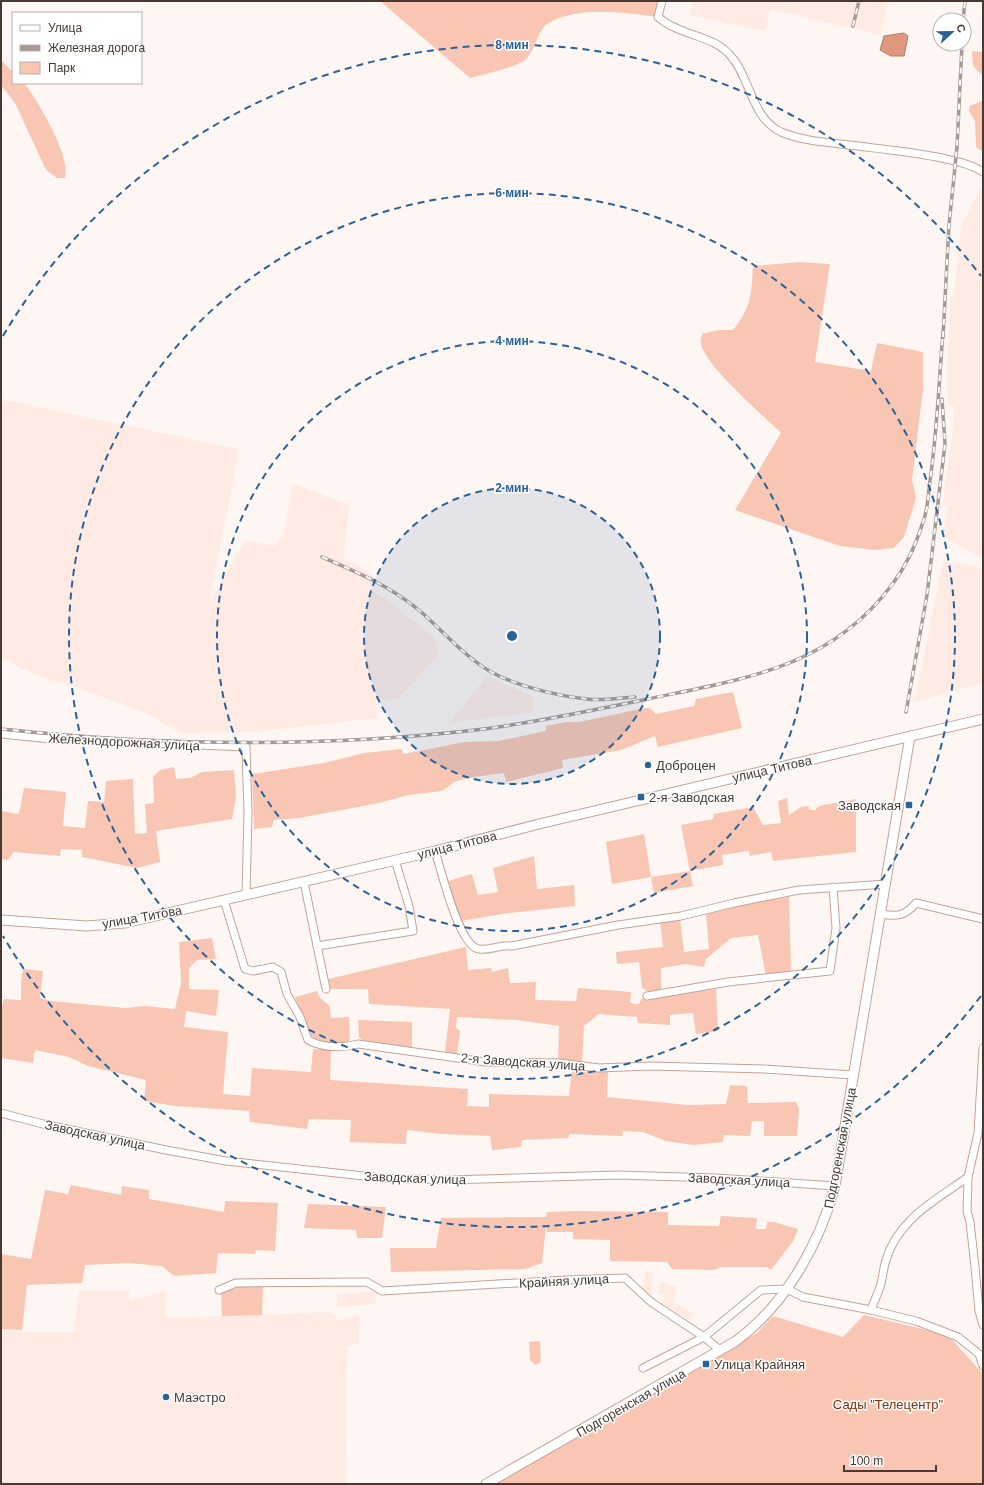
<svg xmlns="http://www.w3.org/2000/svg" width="984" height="1485" viewBox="0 0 984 1485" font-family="Arial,sans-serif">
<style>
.built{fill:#ffebe4}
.green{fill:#f9c6b4}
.water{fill:#df987e;stroke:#b27c68}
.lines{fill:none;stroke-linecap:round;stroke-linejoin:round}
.street-casing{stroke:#c8a295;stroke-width:9}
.secondary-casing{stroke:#c8a295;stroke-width:11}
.street{stroke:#fff;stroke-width:7}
.secondary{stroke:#fff;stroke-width:9}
.rail-casing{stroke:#a59a95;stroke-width:3.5}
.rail{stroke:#fff;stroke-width:2;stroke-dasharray:6;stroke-linecap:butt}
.ring{fill:none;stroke:#29629a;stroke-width:2;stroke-dasharray:7 5}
.poi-dot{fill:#29629a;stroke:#fff;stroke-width:1.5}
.labels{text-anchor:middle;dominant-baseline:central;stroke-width:3;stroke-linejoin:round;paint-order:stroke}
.street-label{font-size:13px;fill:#483933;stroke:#fff}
.poi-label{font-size:13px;fill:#483933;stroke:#fff;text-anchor:start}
.park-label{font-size:13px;fill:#812d07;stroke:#fff}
.centre{fill:#29629a;stroke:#fff;stroke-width:2}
.ring-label{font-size:12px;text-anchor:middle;font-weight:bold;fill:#29629a;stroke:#fff;stroke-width:3;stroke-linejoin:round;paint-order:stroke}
</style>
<rect width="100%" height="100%" fill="#fef6f3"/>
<g class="built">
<path d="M693,1H888L881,35L770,9L765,31L689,15Z"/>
<path d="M981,187L983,188V559L940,535L944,528L948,506L942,505L952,438L954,406L948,405L947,367L951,297H954L961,227Z"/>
<path d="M1,399L239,449L210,600L245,540L274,546L284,534L293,483L349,505L344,558L375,576L371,582L372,591L379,594L434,637L439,655L397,699L376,700L377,718L255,732L181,733L148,714L73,686L43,678L7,661L1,657Z"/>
<path d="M943,561L983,568V683L915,702Z"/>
<path d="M487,676L533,697V712L449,723Z"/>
<path d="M646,1270L653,1272L651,1288L653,1289L652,1295L642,1290Z"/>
<path d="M661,1281L677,1287L673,1301L693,1314L689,1320L663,1303L665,1295L658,1293Z"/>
<path d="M79,1291H129V1300L166,1291V1318L328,1312L335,1315L337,1321L359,1315V1344L347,1346L346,1484H1V1329L20,1332H74Z"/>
<path d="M377,1291L375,1304L337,1307V1294Z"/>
</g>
<g class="green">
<path d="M380,1H662L658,17C622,13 580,5 547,24C538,30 534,53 525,60C517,67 481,75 470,78Z"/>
<path d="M972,51L983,52V76L973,66Z"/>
<path d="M1,60L13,72V83H24C37,99 72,158 65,178H57L46,170L15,103L1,85Z"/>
<path d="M983,96V152L976,147L975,121L969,111L970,106L982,101Z"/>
<path d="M799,262L830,264L815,362L871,371L877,343L923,352V389L912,480L916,498L904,537L894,548L875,550L840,546L735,510L781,433C765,417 702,363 701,343C700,340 702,336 702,334L719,330H733C752,306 751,296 753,266Z"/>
<path d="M733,692L742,728L658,747L655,736L621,750L562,760L563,768L506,782L504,773L474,777L456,781L442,791L409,795L374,804L299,818L274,820L272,827L254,829L252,774L324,763L364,753L402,749L403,754L465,742L498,741L546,731V726L567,722H579L645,708H650L656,714L694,706L696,699Z"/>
<path d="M174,767L176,779L190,778L202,772L234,770L236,796L232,819L156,831L160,862L137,868L82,857V850L61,849L60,856L14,852L8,860L1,859V811L19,814L24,788L66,792L63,826L85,828L88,801L104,802L106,781L133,779L135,834L147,833L145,804L154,803L153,777L160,770Z"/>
<path d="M787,798L789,815L801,807L808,806L810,810H815L819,806L856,799V852L773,861L771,852L750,856L749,851L722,855L723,865L690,871L693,886L654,893L651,877L612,884L606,842L644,834L651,877L690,871L681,825L713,819L714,814L753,807L763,825L781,823L778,801Z"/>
<path d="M534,856L537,889L574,885L575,906L502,914L461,921L448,881L472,874L478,895L498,892L493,868Z"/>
<path d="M789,897L791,972L766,976L758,935L731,938L706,959L704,967L686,964L661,968V989L651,993L642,988L639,962L617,964L616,952L663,947L660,922L680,919L684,952L709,949L706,914L727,907Z"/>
<path d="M212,938L216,959L197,960L189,968V989L219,990L216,1016L186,1011L184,1027L228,1032L223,1094L250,1096L252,1068L311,1072L313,1049L331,1050L330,1080L468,1089L467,1106L489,1107V1094L569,1096L572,1069L608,1072L607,1097L688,1105L726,1104L730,1085L747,1086L748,1103L796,1102L799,1109L797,1136H764V1121H752L750,1136L724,1135L723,1142L693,1145L666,1141L643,1132L623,1131L622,1136L570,1134L568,1138L522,1140L521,1147L492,1150L490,1136L441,1134L407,1130L406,1144L350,1142L351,1120L309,1119L307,1129L250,1122L249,1111L176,1106L144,1101L146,1080L88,1066L69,1057L35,1050L33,1063L1,1058V1010L4,999L21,1000V981L23,969L43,971L40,998L51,1001L125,1008L146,1006L175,1009L181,982L179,942Z"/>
<path d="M466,947L468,970L491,968L492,972L508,968L510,983L536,982L535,1000L576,1001L578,988L631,992L630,1003L639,1004L641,999L716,989L718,1031L696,1034L693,1013L670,1015V1025L638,1023L637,1017L599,1014L584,1026L582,1063L558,1061L559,1026L517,1020L457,1017L456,1028L460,1031L457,1054L445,1052L450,1009L369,1004L368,989H329L328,979Z"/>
<path d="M317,991L320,998L330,1006L331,1018L349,1017L350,1038L348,1042C337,1045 317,1043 310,1034L295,997Z"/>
<path d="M358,1020L412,1022V1049L364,1041L359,1037Z"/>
<path d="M71,1185L121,1195L122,1186L149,1190V1199L224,1212L225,1201L278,1203L275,1251L256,1250L255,1254L218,1253L216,1273L174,1276L162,1266L128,1263L85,1265L82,1283L27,1285L22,1330L1,1329V1254L31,1259L45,1190L68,1194Z"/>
<path d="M308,1204L386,1207L382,1238H357L356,1230L304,1228Z"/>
<path d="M574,1211L668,1212V1225L719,1226L721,1216L757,1218L756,1229H766L767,1222H774L798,1229L793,1241L771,1270L767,1267H721L714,1270L672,1269L667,1262L610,1261V1240L573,1239V1232H547L546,1225L542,1263L526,1269L391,1272L390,1248H436L441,1218L546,1217L547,1212Z"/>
<path d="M237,1286L263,1287L262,1315L222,1316L221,1294Z"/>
<path d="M864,1315L948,1335L983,1374V1484H494L592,1430L757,1333L773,1316L843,1337Z"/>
<path d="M540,1341L541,1362L535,1365L530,1360L529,1342Z"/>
</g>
<path class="water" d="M904,33L908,36L904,56H891L880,50L884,36Z"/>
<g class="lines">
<defs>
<g id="street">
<path d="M662,1L658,17C663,21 668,25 674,27C693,37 715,38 730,55C751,78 751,118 781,132C800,140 821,142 841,144C873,148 906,151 937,157C954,161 969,163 983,172"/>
<path d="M1,734L51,739L246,747L248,813L246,895"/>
<path d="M435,851C441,869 459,947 479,949C490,951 500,944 512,946L618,925L681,916L734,903L799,890L886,884"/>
<path d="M304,882L326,989"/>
<path d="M224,900L245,969L253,971L273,967L281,972L287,994L300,1017L308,1040C323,1048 342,1048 358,1044L486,1062L559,1063L599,1068L650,1066L764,1069L853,1075"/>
<path d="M881,914C897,917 905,916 916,903L983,919"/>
<path d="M317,946L413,931L409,906L395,860"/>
<path d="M647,996L728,982L830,971L836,928L833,887"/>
<path d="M983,1048L978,1133L968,1177L967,1211L970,1222L975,1267L979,1311L983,1325"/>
<path d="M1,1113L43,1124L166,1150L226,1161L382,1178L446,1180L617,1175L716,1178L835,1186"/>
<path d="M219,1290L236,1283L367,1282L382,1291L566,1280L625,1278L651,1302L704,1337L721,1351"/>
<path d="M871,1310C874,1302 877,1295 880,1287C883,1278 883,1269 886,1260C898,1219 936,1200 968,1177"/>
<path d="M643,1368L704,1337L761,1290L787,1289L803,1297L871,1310L916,1321L958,1337L979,1354L983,1366"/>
</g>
<g id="secondary">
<path d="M1,920L87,926L125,923L435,851L539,824L983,719"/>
<path d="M486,1484L736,1341C786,1304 819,1245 835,1186L910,736"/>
</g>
</defs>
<use href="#street" class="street-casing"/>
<use href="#secondary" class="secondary-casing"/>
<use href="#street" class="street"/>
<use href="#secondary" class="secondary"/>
<defs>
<g id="rail">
<path d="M963,20L965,1"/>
<path d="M853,26L859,1"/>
<path d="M943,337L949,225L957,147L962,44"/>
<path d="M322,557C357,572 390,586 420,611C443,631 465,657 491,672C517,686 557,696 587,699C602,701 619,698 635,697"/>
<path d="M906,712L927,595L945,444L942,399"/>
<path d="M1,729C161,746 324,748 484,729C537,722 590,711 643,700C737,680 828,670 891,586C905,568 916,545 923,522C928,510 928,495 930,481C937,432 939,382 943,332"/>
</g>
</defs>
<use href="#rail" class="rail-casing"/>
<use href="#rail" class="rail"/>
</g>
<circle cx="512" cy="636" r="148" fill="#29629a" fill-opacity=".12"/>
<g class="ring">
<circle cx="512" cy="636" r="148"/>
<circle cx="512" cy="636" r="295"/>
<circle cx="512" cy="636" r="443"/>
<path d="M981 996A591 591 0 0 1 3 936M3 336A591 591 0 0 1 981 276"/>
</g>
<g class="poi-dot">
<circle cx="648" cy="765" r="4"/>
<rect x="637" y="793" width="8" height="8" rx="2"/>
<rect x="905" y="801" width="8" height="8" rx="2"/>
<rect x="702" y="1360" width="8" height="8" rx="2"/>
<circle cx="166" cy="1397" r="4"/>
</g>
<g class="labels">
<g class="street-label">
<text transform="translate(124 742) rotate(3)">Железнодорожная улица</text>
<text transform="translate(772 769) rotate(-13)">улица Титова</text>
<text transform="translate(457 845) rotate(-14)">улица Титова</text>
<text transform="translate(142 917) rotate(-10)">улица Титова</text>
<text transform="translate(523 1062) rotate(4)">2-я Заводская улица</text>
<text transform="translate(95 1135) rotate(12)">Заводская улица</text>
<text transform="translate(840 1148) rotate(-79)">Подгоренская улица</text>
<text transform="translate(415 1178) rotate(2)">Заводская улица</text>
<text transform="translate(739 1180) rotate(3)">Заводская улица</text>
<text transform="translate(564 1281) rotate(-3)">Крайняя улица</text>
<text transform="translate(631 1403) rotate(-30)">Подгоренская улица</text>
</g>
<g class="poi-label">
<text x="656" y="765">Доброцен</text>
<text x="649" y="797">2-я Заводская</text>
<text x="901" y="805" text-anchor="end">Заводская</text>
<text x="714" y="1364">Улица Крайняя</text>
<text x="174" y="1397">Маэстро</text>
</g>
<g class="park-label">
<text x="888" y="1404">Сады "Телецентр"</text>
</g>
</g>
<circle cx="512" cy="636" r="6" class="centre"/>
<g class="ring-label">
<text x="512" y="49">8 мин</text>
<text x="512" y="197">6 мин</text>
<text x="512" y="345">4 мин</text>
<text x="512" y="492">2 мин</text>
</g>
<rect width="984" height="1485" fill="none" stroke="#483933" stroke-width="4"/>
<rect x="12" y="12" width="130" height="72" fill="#ffffff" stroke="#b6b0ad"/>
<rect x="20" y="25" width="20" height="6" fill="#ffffff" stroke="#b6b0ad"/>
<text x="48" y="32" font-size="12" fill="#483933">Улица</text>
<rect x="20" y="45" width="20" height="6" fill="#a59a95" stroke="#b6b0ad"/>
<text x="48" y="52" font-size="12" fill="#483933">Железная дорога</text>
<rect x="20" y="62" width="20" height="12" fill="#f9c6b4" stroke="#b6b0ad"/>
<text x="48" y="72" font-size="12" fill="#483933">Парк</text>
<g transform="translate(952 32) rotate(68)"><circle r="19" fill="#ffffff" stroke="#b6b0ad"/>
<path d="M0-3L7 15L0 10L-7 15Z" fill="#29629a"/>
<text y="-6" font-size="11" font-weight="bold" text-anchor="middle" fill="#483933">С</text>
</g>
<path d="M844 1465v6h92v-6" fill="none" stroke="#483933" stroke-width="2"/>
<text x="850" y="1465" font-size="12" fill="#483933" stroke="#ffffff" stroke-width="3" paint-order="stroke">100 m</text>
</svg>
